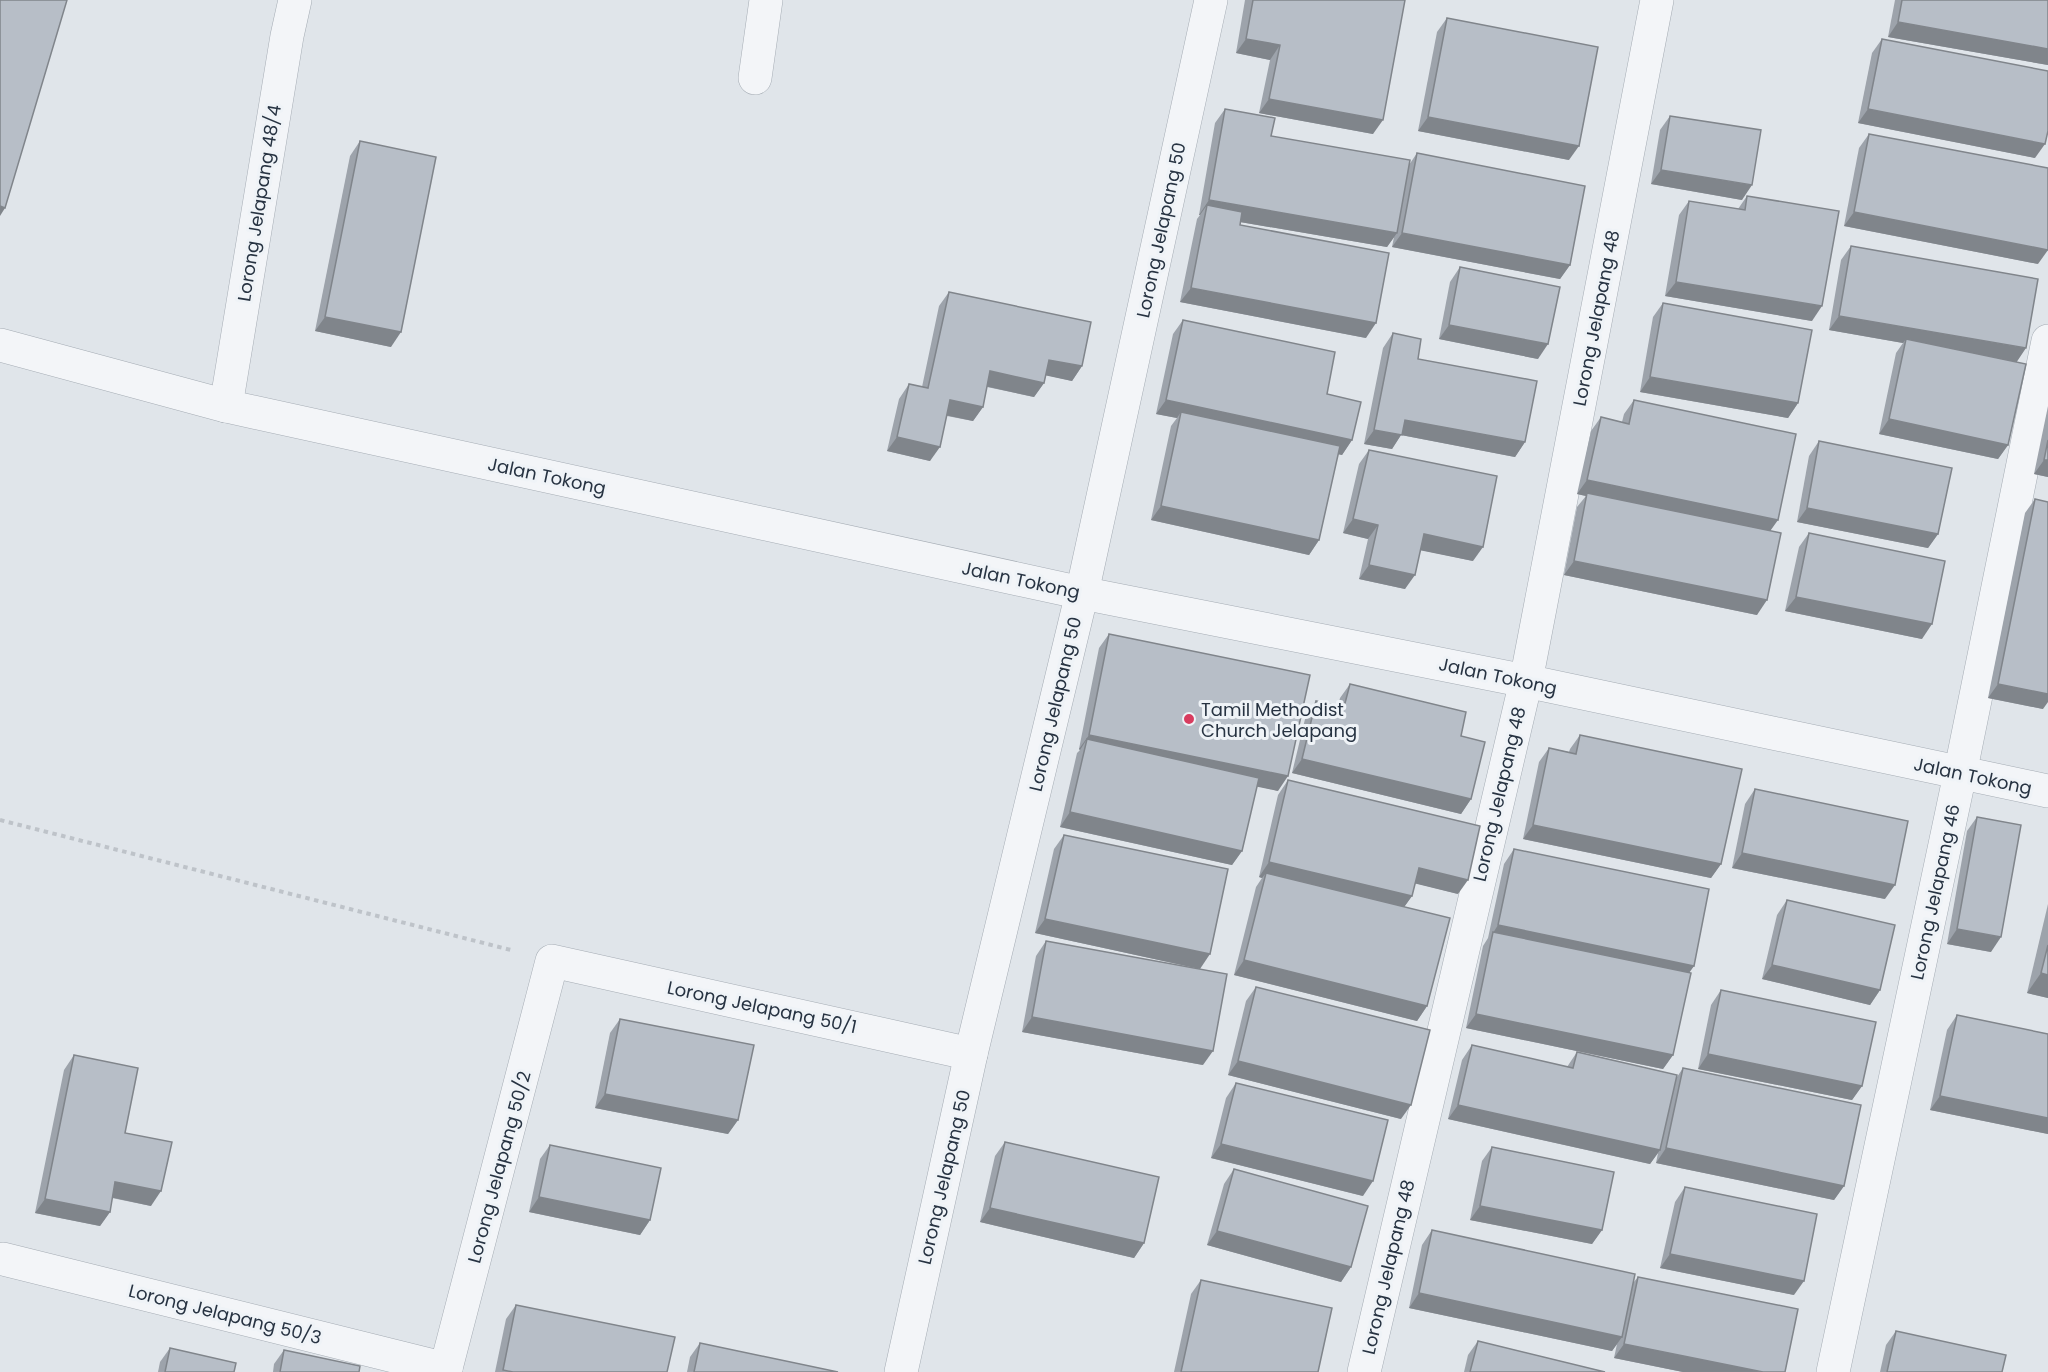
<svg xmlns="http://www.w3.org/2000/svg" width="2048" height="1372" viewBox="0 0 2048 1372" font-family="Poppins,sans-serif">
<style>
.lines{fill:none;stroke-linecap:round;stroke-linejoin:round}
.minor-casing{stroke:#a5acb4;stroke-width:34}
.path{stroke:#bec3c9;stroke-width:4;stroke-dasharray:4.5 4.5;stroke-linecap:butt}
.minor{stroke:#f3f5f8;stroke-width:33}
.wall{fill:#9da3ab}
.shaded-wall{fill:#80858b}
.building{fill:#b7bec7;stroke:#80858b;stroke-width:1.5}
.poi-dot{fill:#d83c5f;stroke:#eff3f7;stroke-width:2}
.labels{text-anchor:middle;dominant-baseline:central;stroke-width:6;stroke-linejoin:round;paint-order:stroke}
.street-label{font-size:18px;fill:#273342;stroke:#eff3f7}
.poi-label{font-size:18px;fill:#273342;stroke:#eff3f7;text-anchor:start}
</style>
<rect width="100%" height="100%" fill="#e0e5ea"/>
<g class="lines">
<defs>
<g id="minor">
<path d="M755,78L766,0"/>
<path d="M0,345L226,406L1082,593L1526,681L2048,791"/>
<path d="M226,406L287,36L295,0"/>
<path d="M3,1259L446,1369"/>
<path d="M445,1372L552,961L971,1054"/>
<path d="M901,1372L971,1054L1082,593L1211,0"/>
<path d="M1364,1372L1526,681L1657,0"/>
<path d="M1833,1372L1960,774L2048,341"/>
</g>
</defs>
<use href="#minor" class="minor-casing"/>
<path class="path" d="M0,820L511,950"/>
<use href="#minor" class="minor"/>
</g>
<g class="wall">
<path d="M1245,0H1405L1373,134L1259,113L1270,60L1236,53Z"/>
<path d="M1895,0H2048V65L1888,37Z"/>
<path d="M1447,18L1569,160L1418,131L1437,32Z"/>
<path d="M1882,39L2035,158L1858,123L1872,53Z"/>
<path d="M1225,109L1271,136L1409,165L1417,153L1570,265L1560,279L1392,247L1394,237L1387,247L1240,222V225L1366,338L1180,302L1197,219L1200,215H1199L1215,123Z"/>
<path d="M1670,116L1742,200L1651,184L1660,130Z"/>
<path d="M1869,134L2038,264L1844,226L1859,148Z"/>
<path d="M360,141L391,347L315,331L350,156Z"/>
<path d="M1747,196L1812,321L1665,296L1679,215L1689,201L1738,209Z"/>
<path d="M1851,246L2017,362L2008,445L1998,459L1879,434L1896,353L1903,343L1829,330L1841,260Z"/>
<path d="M1460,267L1538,359L1439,339L1450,282Z"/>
<path d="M949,292L1082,366L1072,381L1046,375L1044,383L1034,397L987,387L983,407L973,421L947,416L930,461L887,451L899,399L909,384L922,387L939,306Z"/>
<path d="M1663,303L1798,403L1788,418L1640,392L1653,317Z"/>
<path d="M1183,320L1327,394L1352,440L1342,455L1338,454L1319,540L1309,555L1151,520L1171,426L1177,418L1156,414L1173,334Z"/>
<path d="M1393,333L1418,359L1525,442L1515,457L1401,435L1392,449L1364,444L1383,348Z"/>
<path d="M1634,400L1770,531L1757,615L1564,575L1577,507L1586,496L1577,494L1591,431L1601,417L1622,422L1624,414Z"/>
<path d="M2048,406V477L2034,474Z"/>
<path d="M1819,441L1938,534L1928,548L1797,522L1809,456Z"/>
<path d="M1369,450L1473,561L1421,550L1405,589L1359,579L1368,539L1343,533L1359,464Z"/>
<path d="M2035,499L2043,709L1988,698L2025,513Z"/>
<path d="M1809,533L1922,639L1785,611L1799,547Z"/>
<path d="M1109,634L1278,791L1257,786L1242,851L1232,865L1060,827L1077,753L1080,750L1079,749L1099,648Z"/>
<path d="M1350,684L1461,736L1471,799L1461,814L1292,773L1306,715L1316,701L1338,706L1340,698Z"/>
<path d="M1580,735L1721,864L1711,878L1523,839L1539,762L1549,748L1569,752L1570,749Z"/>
<path d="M1288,780L1458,894L1415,883L1412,896L1404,907L1427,1006L1417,1021L1234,975L1256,887L1262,878L1259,877L1278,795Z"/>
<path d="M1755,789L1885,899L1732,868L1745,804Z"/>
<path d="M1977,817L1991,952L1947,944L1967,831Z"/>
<path d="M1064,835L1200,969L1035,933L1054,849Z"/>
<path d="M1514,849L1694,966L1689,972L1673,1055L1663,1069L1466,1028L1483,946L1488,938L1504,864Z"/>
<path d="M1787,900L1880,990L1870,1005L1762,979L1777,915Z"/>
<path d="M2048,904V998L2027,993Z"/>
<path d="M1046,941L1203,1065L1022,1032L1036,956Z"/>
<path d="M1256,987L1401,1119L1228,1075L1246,1001Z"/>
<path d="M1721,990L1862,1086L1852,1100L1698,1069L1711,1005Z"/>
<path d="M1957,1015L2048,1034V1134L1930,1110L1947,1030Z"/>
<path d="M620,1019L738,1120L728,1134L595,1108L610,1033Z"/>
<path d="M1472,1045L1567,1067L1577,1052L1677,1077L1683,1068L1844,1186L1834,1200L1656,1163L1658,1153L1650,1164L1448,1119L1462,1060Z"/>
<path d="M74,1055L125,1133L151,1206L112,1198L110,1212L100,1226L35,1213L64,1070Z"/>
<path d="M1236,1083L1363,1196L1211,1158L1226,1098Z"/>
<path d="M1005,1142L1144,1243L1134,1258L980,1222L995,1156Z"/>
<path d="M550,1145L650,1220L640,1235L529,1212L540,1159Z"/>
<path d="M1492,1147L1602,1230L1592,1244L1470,1220L1482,1161Z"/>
<path d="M1234,1169L1351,1267L1341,1282L1207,1245L1224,1184Z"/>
<path d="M1685,1187L1794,1295L1660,1268L1675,1202Z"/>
<path d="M1432,1230L1633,1283L1638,1277L1785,1372H1683L1614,1358L1617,1344L1612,1351L1409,1308L1422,1245Z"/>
<path d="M1201,1280L1318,1372H1174L1191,1294Z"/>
<path d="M516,1305L667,1372H495L506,1319Z"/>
<path d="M1896,1331L2002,1372H1880L1886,1345Z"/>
<path d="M1478,1341L1605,1372H1464L1468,1355Z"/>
<path d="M700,1343L838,1372H687L690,1357Z"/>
<path d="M170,1348L234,1372H158L160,1362Z"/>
<path d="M284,1350L359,1372H273L274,1364Z"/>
</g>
<g class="shaded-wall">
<path d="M1898,22L2048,49V65L1888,37Z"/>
<path d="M1246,39L1280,45L1270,60L1236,53Z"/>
<path d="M1269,99L1383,120L1373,134L1259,113Z"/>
<path d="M1868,109L2045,144L2035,158L1858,123Z"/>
<path d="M1428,117L1579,146L1569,160L1418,131Z"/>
<path d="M1661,170L1752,185L1742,200L1651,184Z"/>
<path d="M1209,200L1397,233L1387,247L1205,216L1207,205L1200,215H1199Z"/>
<path d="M0,206L5,208L0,216Z"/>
<path d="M1854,212L2048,250L2038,264L1844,226Z"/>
<path d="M1402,233L1570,265L1560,279L1392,247Z"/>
<path d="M1676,282L1822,306L1812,321L1665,296Z"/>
<path d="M1191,288L1376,323L1366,338L1180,302Z"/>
<path d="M1839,316L2026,348L2016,363L1906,339L1903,343L1829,330Z"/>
<path d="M325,317L401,332L391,347L315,331Z"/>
<path d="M1449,325L1548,344L1538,359L1439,339Z"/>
<path d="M1049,360L1082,366L1072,381L1039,374Z"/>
<path d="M990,371L1044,383L1034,397L980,385Z"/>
<path d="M1650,377L1798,403L1788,418L1640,392Z"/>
<path d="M950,400L983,407L973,421L940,414Z"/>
<path d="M1166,400L1352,440L1342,455L1180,419L1181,412L1177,418L1156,414Z"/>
<path d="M1889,419L2008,445L1998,459L1879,434Z"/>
<path d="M1405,420L1525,442L1515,457L1401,435L1392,449L1364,444L1374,430Z"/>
<path d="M897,437L940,447L930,461L887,451Z"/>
<path d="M2044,460H2048V477L2034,474Z"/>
<path d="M1587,480L1778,520L1768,534L1587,493L1586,496L1577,494Z"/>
<path d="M1161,506L1319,540L1309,555L1151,520Z"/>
<path d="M1807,508L1938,534L1928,548L1797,522Z"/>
<path d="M1353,519L1378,525L1368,539L1343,533Z"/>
<path d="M1424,534L1483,547L1473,561L1414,549Z"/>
<path d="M1574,561L1767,600L1757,615L1564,575Z"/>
<path d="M1369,565L1415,575L1405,589L1359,579Z"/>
<path d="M1796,597L1932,624L1922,639L1785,611Z"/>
<path d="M1998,684L2048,694V702L2043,709L1988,698Z"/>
<path d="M1089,735L1288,776L1278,791L1084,751L1087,739L1080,750L1079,749Z"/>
<path d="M1302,759L1471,799L1461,814L1292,773Z"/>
<path d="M1070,812L1242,851L1232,865L1060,827Z"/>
<path d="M1533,825L1721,864L1711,878L1523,839Z"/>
<path d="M1742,853L1895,885L1885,899L1732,868Z"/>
<path d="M1269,862L1412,896L1402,910L1266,873L1262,878L1259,877Z"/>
<path d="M1419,868L1468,880L1458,894L1409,882Z"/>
<path d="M1045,919L1210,954L1200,969L1035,933Z"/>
<path d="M1498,925L1694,966L1684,980L1493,933Z"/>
<path d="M1957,929L2001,937L1991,952L1947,944Z"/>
<path d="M1244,960L1427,1006L1417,1021L1234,975Z"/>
<path d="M1772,965L1880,990L1870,1005L1762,979Z"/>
<path d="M2041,973L2048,975V998L2027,993Z"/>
<path d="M1476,1014L1673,1055L1663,1069L1466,1028Z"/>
<path d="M1032,1017L1213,1051L1203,1065L1022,1032Z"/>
<path d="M1708,1054L1862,1086L1852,1100L1698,1069Z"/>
<path d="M1238,1061L1411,1105L1401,1119L1228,1075Z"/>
<path d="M605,1094L738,1120L728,1134L595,1108Z"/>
<path d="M1940,1096L2048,1118V1134L1930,1110Z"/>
<path d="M1458,1105L1660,1150L1650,1164L1448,1119Z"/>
<path d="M1221,1144L1373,1181L1363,1196L1211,1158Z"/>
<path d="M1666,1148L1844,1186L1834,1200L1656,1163Z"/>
<path d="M115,1182L161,1191L151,1206L105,1196Z"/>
<path d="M539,1197L650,1220L640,1235L529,1212Z"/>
<path d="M45,1199L110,1212L100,1226L35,1213Z"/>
<path d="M1480,1206L1602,1230L1592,1244L1470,1220Z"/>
<path d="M990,1208L1144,1243L1134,1258L980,1222Z"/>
<path d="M1217,1231L1351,1267L1341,1282L1207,1245Z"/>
<path d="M1670,1254L1804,1281L1794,1295L1660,1268Z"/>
<path d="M1419,1293L1622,1337L1612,1351L1409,1308Z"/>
<path d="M1624,1344L1763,1372H1683L1614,1358Z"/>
</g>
<g class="building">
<path d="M0,0H67L5,208L0,206Z"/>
<path d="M1253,0H1405L1383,120L1269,99L1280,45L1246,39Z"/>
<path d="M1902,0H2048V49L1898,22Z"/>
<path d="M1447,18L1598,47L1579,146L1428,117Z"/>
<path d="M1882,39L2048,71V131L2045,144L1868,109Z"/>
<path d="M1225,109L1275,118L1271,136L1410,160L1397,233L1209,200Z"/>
<path d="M1670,116L1761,130L1752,185L1661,170Z"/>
<path d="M1869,134L2048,168V250L1854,212Z"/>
<path d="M360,141L436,157L401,332L325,317Z"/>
<path d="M1417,153L1585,186L1570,265L1402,233Z"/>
<path d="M1747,196L1839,211L1822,306L1676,282L1689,201L1745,210Z"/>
<path d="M1207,205L1242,212L1240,225L1389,253L1376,323L1191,288Z"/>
<path d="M1851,246L2038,279L2026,348L1839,316Z"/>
<path d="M1460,267L1560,287L1548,344L1449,325Z"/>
<path d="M949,292L1091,322L1082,366L1049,360L1044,383L990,371L983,407L950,400L940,447L897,437L909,384L928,388Z"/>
<path d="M1663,303L1812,330L1798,403L1650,377Z"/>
<path d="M1183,320L1335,352L1327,394L1361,402L1352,440L1166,400Z"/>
<path d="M1393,333L1421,339L1418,359L1537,381L1525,442L1405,420L1402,435L1374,430Z"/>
<path d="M1906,339L2026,364L2008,445L1889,419Z"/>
<path d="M1634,400L1796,434L1778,520L1587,480L1601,417L1629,424Z"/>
<path d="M1181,412L1340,446L1319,540L1161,506Z"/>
<path d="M2048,440V460H2044Z"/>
<path d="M1819,441L1952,468L1938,534L1807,508Z"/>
<path d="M1369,450L1497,476L1483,547L1424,534L1415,575L1369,565L1378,525L1353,519Z"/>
<path d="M1587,493L1781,533L1767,600L1574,561Z"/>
<path d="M2035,499L2048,502V694L1998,684Z"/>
<path d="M1809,533L1945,561L1932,624L1796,597Z"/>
<path d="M1109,634L1310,675L1288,776L1089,735Z"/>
<path d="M1350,684L1466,712L1461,736L1485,742L1471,799L1302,759L1316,701L1344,707Z"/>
<path d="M1580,735L1742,769L1721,864L1533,825L1549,748L1576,754Z"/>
<path d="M1087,739L1259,778L1242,851L1070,812Z"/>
<path d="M1288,780L1480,826L1468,880L1419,868L1412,896L1269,862Z"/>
<path d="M1755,789L1908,821L1895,885L1742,853Z"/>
<path d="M1977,817L2021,825L2001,937L1957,929Z"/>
<path d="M1064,835L1228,869L1210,954L1045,919Z"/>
<path d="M1514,849L1709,889L1694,966L1498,925Z"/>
<path d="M1266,873L1450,918L1427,1006L1244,960Z"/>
<path d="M1787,900L1895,925L1880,990L1772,965Z"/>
<path d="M1493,932L1691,973L1673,1055L1476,1014Z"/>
<path d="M1046,941L1227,974L1213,1051L1032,1017Z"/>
<path d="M2048,945V975L2041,973Z"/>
<path d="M1256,987L1430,1030L1411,1105L1238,1061Z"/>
<path d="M1721,990L1876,1022L1862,1086L1708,1054Z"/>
<path d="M1957,1015L2048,1034V1118L1940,1096Z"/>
<path d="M620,1019L754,1045L738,1120L605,1094Z"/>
<path d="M1472,1045L1573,1068L1577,1052L1677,1075L1660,1150L1458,1105Z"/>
<path d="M74,1055L138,1068L125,1133L172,1142L161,1191L115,1182L110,1212L45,1199Z"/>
<path d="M1683,1068L1861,1105L1844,1186L1666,1148Z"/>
<path d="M1236,1083L1388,1120L1373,1181L1221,1144Z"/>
<path d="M1005,1142L1159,1177L1144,1243L990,1208Z"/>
<path d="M550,1145L661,1168L650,1220L539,1197Z"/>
<path d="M1492,1147L1614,1172L1602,1230L1480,1206Z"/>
<path d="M1234,1169L1368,1206L1351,1267L1217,1231Z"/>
<path d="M1685,1187L1817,1214L1804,1281L1670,1254Z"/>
<path d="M1432,1230L1635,1274L1622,1337L1419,1293Z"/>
<path d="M1638,1277L1798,1309L1785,1372H1763L1624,1344Z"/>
<path d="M1201,1280L1332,1308L1318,1372H1181Z"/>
<path d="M516,1305L675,1337L667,1372H513L503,1370Z"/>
<path d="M1896,1331L2006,1355L2002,1372H1887Z"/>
<path d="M1478,1341L1605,1372H1470Z"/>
<path d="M700,1343L838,1372H694Z"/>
<path d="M170,1348L236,1363L234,1372H165Z"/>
<path d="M284,1350L360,1366L359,1372H280Z"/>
</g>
<circle class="poi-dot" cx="1189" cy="719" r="6"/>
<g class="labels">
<g class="street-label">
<text transform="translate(259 203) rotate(-81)">Lorong Jelapang 48/4</text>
<text transform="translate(1161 230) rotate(-78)">Lorong Jelapang 50</text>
<text transform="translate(1596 318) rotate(-79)">Lorong Jelapang 48</text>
<text transform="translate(547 476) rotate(12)">Jalan Tokong</text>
<text transform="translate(1021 580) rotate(12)">Jalan Tokong</text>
<text transform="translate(1498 676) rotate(12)">Jalan Tokong</text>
<text transform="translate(1055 704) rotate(-77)">Lorong Jelapang 50</text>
<text transform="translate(1973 776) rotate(12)">Jalan Tokong</text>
<text transform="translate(1499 794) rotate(-77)">Lorong Jelapang 48</text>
<text transform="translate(1935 892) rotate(-78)">Lorong Jelapang 46</text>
<text transform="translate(762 1007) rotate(12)">Lorong Jelapang 50/1</text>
<text transform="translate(499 1167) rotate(-75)">Lorong Jelapang 50/2</text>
<text transform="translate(944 1177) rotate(-77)">Lorong Jelapang 50</text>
<text transform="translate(1388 1267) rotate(-77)">Lorong Jelapang 48</text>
<text transform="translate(225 1314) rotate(14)">Lorong Jelapang 50/3</text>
</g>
<g class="poi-label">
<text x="1201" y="709">Tamil Methodist<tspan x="1201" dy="21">Church Jelapang</tspan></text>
</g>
</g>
</svg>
